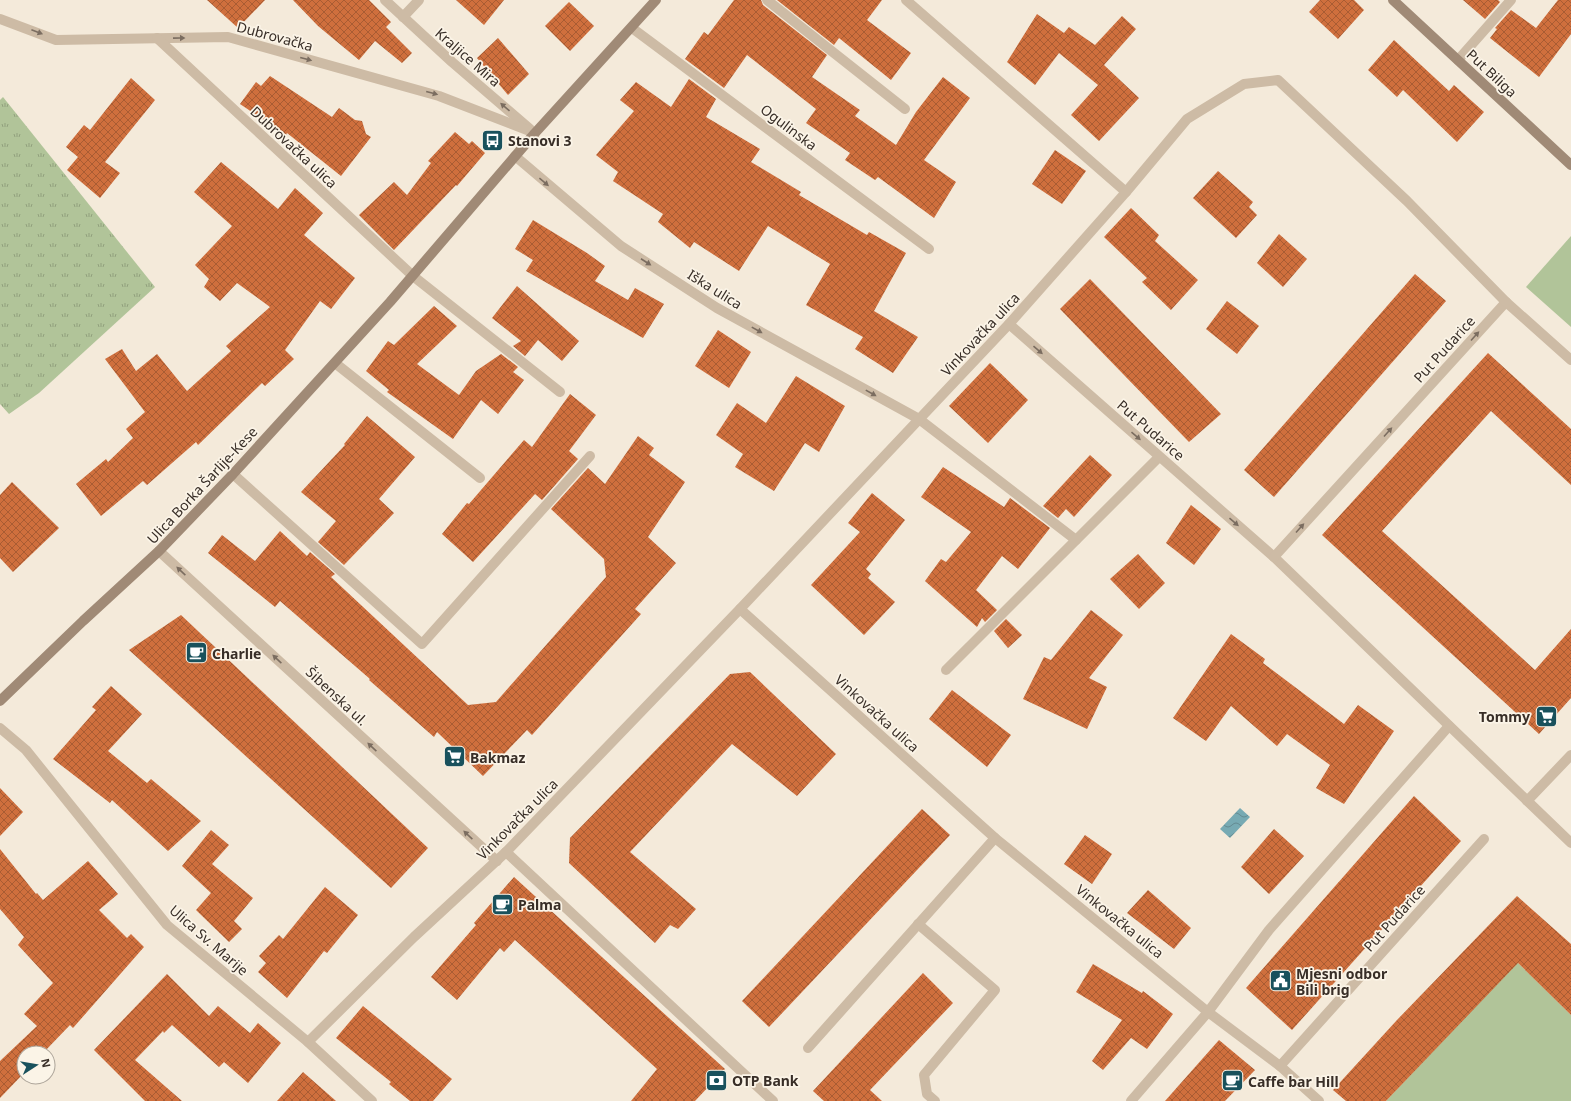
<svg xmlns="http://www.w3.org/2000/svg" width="1571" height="1101" viewBox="0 0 1571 1101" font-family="'Noto Sans',sans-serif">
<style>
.grass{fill:url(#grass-tufts)}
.park{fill:#b1c499}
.water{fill:url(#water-waves)}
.building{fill:url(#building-cross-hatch)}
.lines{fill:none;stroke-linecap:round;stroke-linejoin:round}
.street{stroke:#cdbba5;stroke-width:10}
.secondary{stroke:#a08a76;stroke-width:10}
.oneway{fill:#7b6d60}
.labels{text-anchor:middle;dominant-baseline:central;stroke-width:3.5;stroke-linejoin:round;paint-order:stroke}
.street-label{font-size:14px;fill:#382e27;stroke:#fbf4e7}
.poi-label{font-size:14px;font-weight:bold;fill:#382e27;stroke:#fbf4e7;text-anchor:start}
</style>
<defs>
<pattern id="grass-tufts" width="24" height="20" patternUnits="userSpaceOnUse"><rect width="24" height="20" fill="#b1c499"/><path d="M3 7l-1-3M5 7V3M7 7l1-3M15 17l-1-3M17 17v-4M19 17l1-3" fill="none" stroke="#91a07d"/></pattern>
<pattern id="water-waves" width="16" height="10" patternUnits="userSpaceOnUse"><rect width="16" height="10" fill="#77aab3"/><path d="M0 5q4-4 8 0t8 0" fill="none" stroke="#638b92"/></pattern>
<pattern id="building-cross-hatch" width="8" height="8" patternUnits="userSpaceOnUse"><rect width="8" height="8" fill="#cf6f3d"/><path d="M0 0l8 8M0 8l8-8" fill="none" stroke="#a95c33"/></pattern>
</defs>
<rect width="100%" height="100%" fill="#f4eada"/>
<path class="grass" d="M3,97L155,287L39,393L9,414L0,404V100Z"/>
<g class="park">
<path d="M1571,236V327L1526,287Z"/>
<path d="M1517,962L1571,1015V1101H1386Z"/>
</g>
<path class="water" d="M1240,808L1250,817L1230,838L1220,829Z"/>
<g class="building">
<path d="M207,0H265L238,28Z"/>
<path d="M293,0H369L391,22L386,27L412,53L402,63L375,41L359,60L318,26Z"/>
<path d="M456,0H504L484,25Z"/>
<path d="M734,0H761L763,5L827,55L812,77L860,110L855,116L896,145L916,112L943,77L970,98L924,160L956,182L934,218L878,177L875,180L845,160L850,153L806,123L816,109L747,55L724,88L685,59L704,32L708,35Z"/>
<path d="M777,0H882L867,20L911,53L891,80L839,38L834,45Z"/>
<path d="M1320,0H1354L1364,10L1338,39L1309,12Z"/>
<path d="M1463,0H1498L1500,2L1485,19Z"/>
<path d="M1558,0H1571V34L1539,77L1490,38L1497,29L1495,28L1511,10L1536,28Z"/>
<path d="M569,2L594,26L570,51L545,26Z"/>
<path d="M1037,14L1064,33L1069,27L1095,45L1122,16L1136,29L1104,65L1139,98L1099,141L1071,115L1098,85L1059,53L1035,85L1007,62Z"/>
<path d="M498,38L529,74L508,95L477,58Z"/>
<path d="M1394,40L1449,91L1454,85L1484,112L1457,142L1403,90L1397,97L1368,70Z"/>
<path d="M270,76L332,117L339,108L355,120L362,121L366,134L371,137L341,176L287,133L286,135L240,104L256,82L261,86Z"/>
<path d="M131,78L155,100L105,162L120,173L100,198L67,170L78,157L66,147L84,125L90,130Z"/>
<path d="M689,79L716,99L706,117L760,149L751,162L801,192L799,195L867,235L869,232L906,253L874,311L918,337L893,373L855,349L863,337L806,305L830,264L768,226L739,271L694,242L690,248L658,222L663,214L613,181L618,172L596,155L634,111L620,100L636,82L671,107Z"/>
<path d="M455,132L469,144L472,141L485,153L457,186L456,185L394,250L359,215L394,182L407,195L431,163L428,161Z"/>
<path d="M1055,150L1086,171L1062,204L1032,184Z"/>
<path d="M221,162L278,209L295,188L323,213L304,235L355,278L331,309L320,301L285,350L294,359L265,386L262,383L198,445L196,442L147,485L143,481L101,516L76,484L106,459L108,462L133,438L126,429L145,412L105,359L122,349L136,371L157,354L187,391L231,351L226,346L270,307L237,283L220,301L204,287L209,279L195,265L232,226L194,192Z"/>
<path d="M1218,171L1253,202L1249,207L1257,215L1236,238L1193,198Z"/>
<path d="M1131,208L1159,235L1155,241L1198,280L1171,310L1142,282L1147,278L1104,237Z"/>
<path d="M533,220L587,253L605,266L595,281L628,300L635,288L664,304L643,338L526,271L533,260L515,249Z"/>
<path d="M1279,234L1307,259L1283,287L1257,263Z"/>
<path d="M1415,274L1446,301L1274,497L1244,470Z"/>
<path d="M1090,279L1221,414L1189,442L1060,309Z"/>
<path d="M517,286L579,341L562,361L538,340L525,356L513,346L521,341L492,318Z"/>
<path d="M1227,301L1259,326L1237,354L1206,329Z"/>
<path d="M434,306L457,326L417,364L459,395L476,371L501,354L518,367L513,372L524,380L498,414L481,400L453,439L387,392L389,390L366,371L388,341L394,345Z"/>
<path d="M718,330L751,352L729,388L695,366Z"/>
<path d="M1488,353L1571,429V485L1491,411L1382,531L1535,670L1571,629V698L1539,734L1322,535Z"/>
<path d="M990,363L1028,400L988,443L949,406Z"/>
<path d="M796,376L845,406L819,452L805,443L774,491L735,467L743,454L716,435L737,403L766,423Z"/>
<path d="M570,394L596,415L569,451L578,459L542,500L535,494L473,562L442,534L467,503L469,504L524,440L532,447Z"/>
<path d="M367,416L415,457L379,499L394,513L344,565L318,542L336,521L301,492L345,445L344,444Z"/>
<path d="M638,436L654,448L649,455L685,482L648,537L676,563L635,609L641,614L532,735L527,730L483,776L437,732L434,737L369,680L370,679L280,601L275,607L208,553L222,535L255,561L280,531L307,556L310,552L335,574L331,577L468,705L496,702L606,577L604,559L551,509L588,468L605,484Z"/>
<path d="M1090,455L1112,475L1074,517L1066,509L1058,518L1043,506Z"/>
<path d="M943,467L1004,507L1010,498L1050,528L1018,569L1002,556L976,590L997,610L985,622L982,618L977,627L925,581L941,559L946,562L971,532L921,497Z"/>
<path d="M12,482L59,528L13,572L0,558V495Z"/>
<path d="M872,493L905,520L866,569L871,574L868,578L895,602L864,635L811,585L860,532L848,523Z"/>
<path d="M1191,505L1221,529L1194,565L1166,543Z"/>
<path d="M1138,554L1165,583L1139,609L1110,579Z"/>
<path d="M1091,610L1123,635L1089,678L1107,687L1087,729L1023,699L1044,657L1051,660Z"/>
<path d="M181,615L428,848L391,888L129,650Z"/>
<path d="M1006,619L1022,635L1008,648L994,631Z"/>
<path d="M1231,634L1265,659L1263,663L1344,724L1358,705L1394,731L1344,804L1316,788L1330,765L1287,734L1277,746L1231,706L1206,741L1173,718Z"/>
<path d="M750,672L836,754L797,796L732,744L630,852L696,909L678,929L670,925L655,943L569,863L570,838L730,674Z"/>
<path d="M111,686L142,714L108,751L147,783L151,779L201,821L168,851L112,800L110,803L53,759L96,710L92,707Z"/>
<path d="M952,690L1011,735L987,767L929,719Z"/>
<path d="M0,788L23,812L0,836Z"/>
<path d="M1414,796L1461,841L1292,1030L1246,988Z"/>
<path d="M922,809L950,835L769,1027L742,1001Z"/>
<path d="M1274,829L1304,856L1269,894L1241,867Z"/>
<path d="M211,830L229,845L212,864L253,898L234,921L242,929L229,942L196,910L211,893L182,866Z"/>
<path d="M1085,835L1112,854L1092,884L1064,864Z"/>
<path d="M0,849L36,894L37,893L43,900L88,861L118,894L99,910L127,938L131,934L144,947L73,1028L70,1025L43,1053H24V1073L0,1098V1061L37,1026L24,1014L53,983L18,945L24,937L0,909Z"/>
<path d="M514,877L725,1069L695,1101H631L657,1069L515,940L504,952L500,948L457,1000L431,977L476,925L474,923Z"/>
<path d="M325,887L358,915L327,953L324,951L287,998L258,972L266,963L259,956L279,935L283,939Z"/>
<path d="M1148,890L1191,928L1174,949L1127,913Z"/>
<path d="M1517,896L1571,944V1015L1518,963L1386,1101H1346L1333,1090L1397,1020Z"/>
<path d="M1093,964L1142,993L1143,991L1173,1014L1147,1049L1131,1038L1103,1070L1092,1061L1122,1020L1076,992Z"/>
<path d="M923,973L953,1003L870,1090L882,1101H824L813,1091Z"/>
<path d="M167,974L209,1016L218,1006L250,1033L258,1023L281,1043L248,1083L224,1062L219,1067L172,1025L164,1033L163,1031L135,1060L182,1101H145L94,1050Z"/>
<path d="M363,1006L452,1079L433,1101H410L389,1084L391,1082L336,1038Z"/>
<path d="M1219,1040L1255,1070L1225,1101H1165Z"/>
<path d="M303,1072L336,1101H277Z"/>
</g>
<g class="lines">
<g class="street">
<path d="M385,0L452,62L530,129"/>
<path d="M767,0L905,109"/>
<path d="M906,0L1126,192"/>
<path d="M403,17L419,0"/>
<path d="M0,19L56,40L228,37L439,96L535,133"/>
<path d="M632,28L929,249"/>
<path d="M157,38L413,276L560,392"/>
<path d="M1458,60L1511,0"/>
<path d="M515,156L621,246L717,308L919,419L1076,540"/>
<path d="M1009,324L1274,557L1571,843"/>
<path d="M335,363L480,478"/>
<path d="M233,474L422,644L590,456"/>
<path d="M159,551L497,861"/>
<path d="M1274,557L1506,302"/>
<path d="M740,609L995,838L1208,1012L1280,1066L1319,1101"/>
<path d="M946,670L1159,457"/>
<path d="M0,728L26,750L167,925L308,1042L372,1101"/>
<path d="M1527,801L1571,755"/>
<path d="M506,852L773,1101"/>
<path d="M918,924L995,990L924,1075L927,1094L935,1101"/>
<path d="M308,1042L414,937L506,852L740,609L1009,324L1126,192L1187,119L1244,84L1278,80L1407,201L1506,302L1571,360"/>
<path d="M808,1048L995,838"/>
<path d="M1280,1066L1484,839"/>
<path d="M1131,1101L1208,1012L1269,930L1449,726"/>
</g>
<g class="secondary">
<path d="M1393,0L1571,165"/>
<path d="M0,701L83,621L159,551L233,474L390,302L535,133L656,0"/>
</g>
</g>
<defs><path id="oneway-solid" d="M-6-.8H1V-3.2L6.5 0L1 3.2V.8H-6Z"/></defs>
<g class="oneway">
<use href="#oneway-solid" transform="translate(37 32) rotate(21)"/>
<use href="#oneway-solid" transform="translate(179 38) rotate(-1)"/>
<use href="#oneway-solid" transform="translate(306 59) rotate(15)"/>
<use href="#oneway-solid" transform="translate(432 93) rotate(15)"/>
<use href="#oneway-solid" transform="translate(505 107) rotate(-139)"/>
<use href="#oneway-solid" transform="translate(544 182) rotate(40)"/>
<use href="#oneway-solid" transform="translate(646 262) rotate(33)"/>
<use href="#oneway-solid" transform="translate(757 330) rotate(29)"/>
<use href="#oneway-solid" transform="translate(1475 336) rotate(-48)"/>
<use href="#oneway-solid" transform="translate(1038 350) rotate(41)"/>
<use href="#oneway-solid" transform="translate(871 393) rotate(29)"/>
<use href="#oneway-solid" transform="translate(1388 432) rotate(-48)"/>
<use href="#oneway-solid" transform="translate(1136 436) rotate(41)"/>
<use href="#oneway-solid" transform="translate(1234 522) rotate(41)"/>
<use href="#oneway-solid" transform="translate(1300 528) rotate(-48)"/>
<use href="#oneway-solid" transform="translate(181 571) rotate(-137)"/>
<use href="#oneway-solid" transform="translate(277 659) rotate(-137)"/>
<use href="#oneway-solid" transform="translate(372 747) rotate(-137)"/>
<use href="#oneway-solid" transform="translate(468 835) rotate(-137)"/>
</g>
<defs>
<symbol id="bus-square" viewBox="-11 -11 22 22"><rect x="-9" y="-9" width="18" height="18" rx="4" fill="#19515c" stroke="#fbf4e7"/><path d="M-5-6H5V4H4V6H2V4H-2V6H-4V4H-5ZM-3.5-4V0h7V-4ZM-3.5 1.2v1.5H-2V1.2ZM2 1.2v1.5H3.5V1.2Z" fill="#fff"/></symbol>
<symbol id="cafe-square" viewBox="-11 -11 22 22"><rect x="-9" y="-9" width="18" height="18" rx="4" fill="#19515c" stroke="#fbf4e7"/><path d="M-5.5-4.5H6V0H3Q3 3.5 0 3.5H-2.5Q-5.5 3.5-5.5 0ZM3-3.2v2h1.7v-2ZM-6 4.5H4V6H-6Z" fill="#fff"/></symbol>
<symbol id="supermarket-square" viewBox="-11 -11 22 22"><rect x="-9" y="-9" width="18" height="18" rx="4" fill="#19515c" stroke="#fbf4e7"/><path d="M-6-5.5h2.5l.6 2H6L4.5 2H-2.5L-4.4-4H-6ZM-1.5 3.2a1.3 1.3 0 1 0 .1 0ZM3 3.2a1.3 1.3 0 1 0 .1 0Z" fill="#fff"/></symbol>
<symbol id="civic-square" viewBox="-11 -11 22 22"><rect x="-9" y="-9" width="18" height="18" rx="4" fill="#19515c" stroke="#fbf4e7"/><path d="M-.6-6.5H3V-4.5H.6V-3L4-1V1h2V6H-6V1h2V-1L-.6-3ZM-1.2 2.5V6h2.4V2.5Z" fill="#fff"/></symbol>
<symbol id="bank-square" viewBox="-11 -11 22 22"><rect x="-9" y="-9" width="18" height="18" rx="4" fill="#19515c" stroke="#fbf4e7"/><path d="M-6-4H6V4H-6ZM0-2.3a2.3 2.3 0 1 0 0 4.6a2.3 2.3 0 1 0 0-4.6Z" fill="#fff"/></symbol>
</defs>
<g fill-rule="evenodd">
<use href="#bus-square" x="480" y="128" width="25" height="25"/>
<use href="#cafe-square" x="184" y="640" width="25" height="25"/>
<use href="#supermarket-square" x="1534" y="704" width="25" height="25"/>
<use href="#supermarket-square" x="442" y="744" width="25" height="25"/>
<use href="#cafe-square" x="490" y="892" width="25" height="25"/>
<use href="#civic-square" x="1268" y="968" width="25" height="25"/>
<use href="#bank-square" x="704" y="1068" width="25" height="25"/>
<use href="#cafe-square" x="1220" y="1068" width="25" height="25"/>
</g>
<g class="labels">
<g class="street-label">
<text transform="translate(275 36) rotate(15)">Dubrovačka</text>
<text transform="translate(468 57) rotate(41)">Kraljice Mira</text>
<text transform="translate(1492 73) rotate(43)">Put Biliga</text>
<text transform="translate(789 127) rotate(37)">Ogulinska</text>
<text transform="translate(294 147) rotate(43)">Dubrovačka ulica</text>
<text transform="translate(715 289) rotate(32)">Iška ulica</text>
<text transform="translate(980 334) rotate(-47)">Vinkovačka ulica</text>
<text transform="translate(1444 349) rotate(-48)">Put Pudarice</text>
<text transform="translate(1151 430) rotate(41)">Put Pudarice</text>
<text transform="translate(202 485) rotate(-47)">Ulica Borka Šarlije-Kese</text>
<text transform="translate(337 696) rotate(43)">Šibenska ul.</text>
<text transform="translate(877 713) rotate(42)">Vinkovačka ulica</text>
<text transform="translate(517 819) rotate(-45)">Vinkovačka ulica</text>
<text transform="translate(1394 918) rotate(-48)">Put Pudarice</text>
<text transform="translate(1120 921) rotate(39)">Vinkovačka ulica</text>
<text transform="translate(209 940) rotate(41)">Ulica Sv. Marije</text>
</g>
<g class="poi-label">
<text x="508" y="140">Stanovi 3</text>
<text x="212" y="653">Charlie</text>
<text x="1530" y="716" text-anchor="end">Tommy</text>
<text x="470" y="757">Bakmaz</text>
<text x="518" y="904">Palma</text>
<text x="1296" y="973">Mjesni odbor<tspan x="1296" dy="16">Bili brig</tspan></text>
<text x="732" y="1080">OTP Bank</text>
<text x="1248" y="1081">Caffe bar Hill</text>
</g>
</g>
<g transform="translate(36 1065) rotate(78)"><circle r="19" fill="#fbf4e7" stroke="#ada59a"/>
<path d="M0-3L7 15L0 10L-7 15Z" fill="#19515c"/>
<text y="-6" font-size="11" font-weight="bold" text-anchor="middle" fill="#382e27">N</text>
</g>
</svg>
